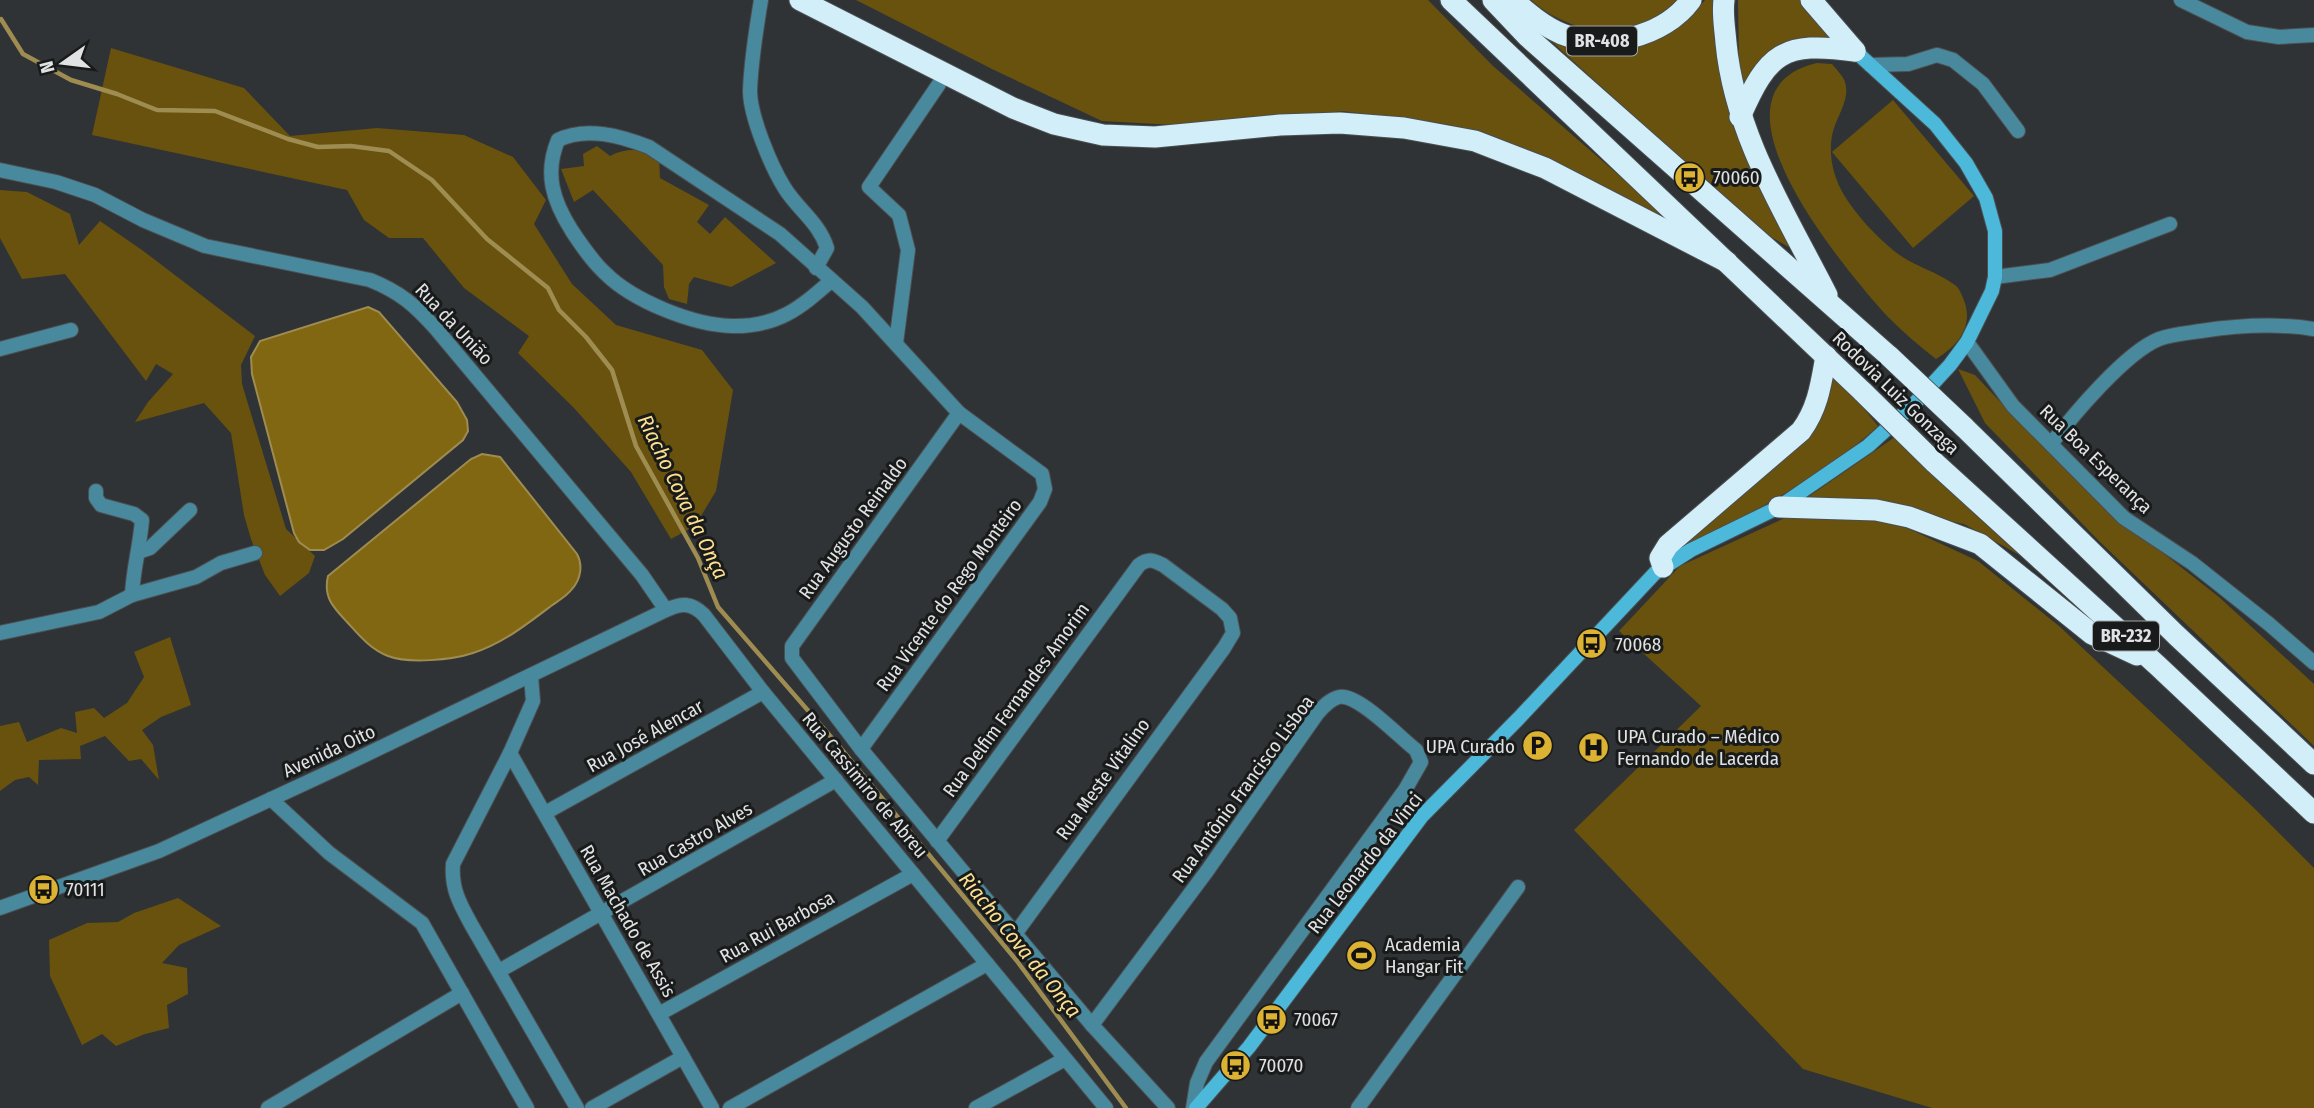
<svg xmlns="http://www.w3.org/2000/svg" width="2314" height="1108" viewBox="0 0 2314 1108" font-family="'Fira Sans Condensed',sans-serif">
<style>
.green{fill:#68520e}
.water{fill:#826713;stroke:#9e8c51;stroke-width:2}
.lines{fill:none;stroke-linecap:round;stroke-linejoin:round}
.stream{stroke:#9e8c51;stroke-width:4.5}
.street-casing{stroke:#4b4f51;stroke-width:16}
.secondary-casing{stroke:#4b4f51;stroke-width:16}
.highway-casing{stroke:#4b4f51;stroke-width:23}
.street{stroke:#49899e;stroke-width:14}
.secondary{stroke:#4cb9db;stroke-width:14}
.highway{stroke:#d2eef8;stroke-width:21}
.highway-bridge-casing{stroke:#4b4f51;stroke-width:23;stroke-linecap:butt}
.highway-bridge{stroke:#d2eef8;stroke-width:21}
.labels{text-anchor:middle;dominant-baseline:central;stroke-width:6;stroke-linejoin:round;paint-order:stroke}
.shield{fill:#191b1b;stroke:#a4a6a7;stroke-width:2}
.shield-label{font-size:18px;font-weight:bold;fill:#e0e2e3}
.poi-label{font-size:19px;fill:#e0e2e3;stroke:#191b1b;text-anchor:start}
.street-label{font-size:19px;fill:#e0e2e3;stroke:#191b1b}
.water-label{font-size:21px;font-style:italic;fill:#fee08f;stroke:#191b1b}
</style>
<rect width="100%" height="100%" fill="#2f3335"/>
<g class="green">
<path d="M856,0H1428L1493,66L1689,236L1536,158L1451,125L1342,111L1210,127L1102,121L994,70Z"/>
<path d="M1531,0H1679C1665,11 1649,22 1632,28C1600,40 1554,21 1531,0Z"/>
<path d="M1705,0H1719L1718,10L1796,251L1771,237L1739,212L1539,30L1589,51L1639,46L1675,30L1691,17Z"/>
<path d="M1738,0H1804L1838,38L1823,39L1746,92L1739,63Z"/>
<path d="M111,48L244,88L290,136L377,128L464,135L513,157L546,200L534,224L572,284L616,325L702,350L733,390L716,491L695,526L671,539L631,472L574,408L518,353L529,336L464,288L423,238H389L364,220L347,190L92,135Z"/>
<path d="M1817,63L1832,64C1836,69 1843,76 1845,82C1850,98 1839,113 1834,128C1827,149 1832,175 1844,195C1856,215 1876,236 1894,251C1913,266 1936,271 1955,285C1959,288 1961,293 1963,298C1975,325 1958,346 1936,359C1919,346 1903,332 1888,317C1848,273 1693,92 1817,63Z"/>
<path d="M1893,100L1974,196L1913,248L1832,152Z"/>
<path d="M597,146L610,156C625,148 644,148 659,157L660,178L709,205L697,222L710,234L725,217L776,263L731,287L694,277L689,284L687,304L669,299L664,287L663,265L593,190L574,202L561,169L584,166L583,154Z"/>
<path d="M0,190L27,192L70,214L79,245L100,221L142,250L255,336L241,365L242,384L286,529L315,556L309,573L280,596L265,575L251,539L244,515L231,433L204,403L135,422L148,402L173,374L156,364L146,381L65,274L22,279L0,238Z"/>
<path d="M1831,368L1878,426C1819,480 1746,515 1676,553L1733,499L1817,425Z"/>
<path d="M1958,369L1975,375L2023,426L2121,520L2219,597L2314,684V746L2099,541L1985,423Z"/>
<path d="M1895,437L2023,557L1964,524L1866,504L1801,502Z"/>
<path d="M1787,517L1892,521L1978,561L2059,626L2254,808L2314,868V1108H1932L1803,1069L1574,830L1701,706L1619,631L1680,566Z"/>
<path d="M170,637L191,705L161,717L142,730L153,745L159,780L141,759L129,761L105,736L80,746L81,759L39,760L38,785L29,777L15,780L0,791V726L19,722L27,742L61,728L77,733L75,712L94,708L104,718L127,703L144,677L134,652Z"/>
<path d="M178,898L221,926L179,945L162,963L187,968L188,994L167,1005L169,1028L145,1034L116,1046L102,1034L82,1045L50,976L49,940L87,923L118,922L134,913Z"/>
</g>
<g class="water">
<path d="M368,307L379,312L457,402L467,420L468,431L463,440L343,539L324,550H310L299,542L294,533L252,374L251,357L260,341Z"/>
<path d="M482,454L500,457L577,554C583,565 581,579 572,589C567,596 558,601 551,606C526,625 503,643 473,653C452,660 409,664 388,656C370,649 359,635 347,622C333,607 323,597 328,576L471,459Z"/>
</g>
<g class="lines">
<path class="stream" d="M1,19L23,54L71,80L117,94L157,110L215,111L288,139L318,147L351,146L389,151L432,180L487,239L548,288L559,310L586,337L612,370L636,446L698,558L718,607L838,745L1017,961L1126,1108"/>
<defs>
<g id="street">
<path d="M761,0C756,30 751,61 750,91C750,116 771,166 784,187C797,209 819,222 827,248L816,268"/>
<path d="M2181,0L2247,32L2279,37L2314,35"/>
<path d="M1870,65L1908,64L1937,55L1953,60L1983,84L2018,131"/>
<path d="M0,170L56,182L95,195L143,220L205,246L370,280C400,292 415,305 437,330L642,575L666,610"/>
<path d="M1995,277L2050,270L2170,224"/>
<path d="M832,280C800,308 778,327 732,326C693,325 633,301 605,273C592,261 582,246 572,231C553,201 544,174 558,140C586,126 621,136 649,147L780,234L862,307L959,413L1042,474L1045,489L1040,502L861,749"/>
<path d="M1967,342L2013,406L2124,518L2192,563L2269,624L2314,663"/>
<path d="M896,343L908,250L899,215L869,187L939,84"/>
<path d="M0,349L71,330"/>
<path d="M959,413L792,646V658L861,749L965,874L1092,1025L1168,1108"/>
<path d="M2051,444C2073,415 2126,352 2159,339C2172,334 2188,333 2201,331C2240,325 2276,323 2314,329"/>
<path d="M96,491V498L101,505L134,514L142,520C140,546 133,570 132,595"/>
<path d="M138,552L150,548L190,510"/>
<path d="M0,633L99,612L132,595L196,577L221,563L255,553"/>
<path d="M531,676L533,701L510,753L453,864C451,889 460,904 472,926L577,1108"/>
<path d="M510,753L712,1108"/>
<path d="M271,799L329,853L422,923L527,1108"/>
<path d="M545,813L763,692"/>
<path d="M937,841L1139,565C1148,558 1153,560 1163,565L1222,609L1230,618L1233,633L1224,648L1015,934"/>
<path d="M0,908L159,851L338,768L666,610C681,603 691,602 704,615L763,692L1106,1108"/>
<path d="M499,971L836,780"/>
<path d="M659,1014L913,874"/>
<path d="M1092,1025L1207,871L1317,714C1323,707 1330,699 1339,697C1358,693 1400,738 1416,750L1421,762L1405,790L1206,1062L1197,1083L1193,1108"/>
<path d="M268,1108L462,993"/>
<path d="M592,1108L683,1057"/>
<path d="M730,1108L987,964"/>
<path d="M976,1108L1065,1059"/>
<path d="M1358,1108L1518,887"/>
</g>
<path id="secondary" d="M1196,1108L1249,1047L1422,816L1519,718L1655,573L1691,550L1779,507L1868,446L1914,404L1950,365L1967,342L1992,291L1995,277V231L1986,198L1966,163L1935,124L1855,51"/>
<g id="highway">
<path d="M800,0L1013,108L1054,124L1103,135L1155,137L1280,125L1340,123L1404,128L1475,141L1545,168L1727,262"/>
<path d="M1451,0L1863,392"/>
<path d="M1493,0L1528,37L1889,356"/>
<path d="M1513,0C1528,13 1543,26 1562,34C1604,51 1664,37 1691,0"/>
<path d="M1724,0C1722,14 1725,29 1726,43C1735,136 1786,214 1827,295"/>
<path d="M1811,0L1855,51"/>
<path d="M1740,117C1768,53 1782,41 1855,51"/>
<path d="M1964,427L2176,635L2314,764"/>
<path d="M1934,462L2158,666L2314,813"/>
<path d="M1779,507L1876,510L1909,517L1980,544L2092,634L2137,655"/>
<path d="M1663,567L1660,558L1668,545L1801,431C1818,408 1821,384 1826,356"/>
</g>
</defs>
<use href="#street" class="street-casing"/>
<use href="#secondary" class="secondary-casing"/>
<use href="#highway" class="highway-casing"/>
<use href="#street" class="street"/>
<use href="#secondary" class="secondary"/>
<use href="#highway" class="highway"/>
<defs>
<g id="highway-bridge">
<path d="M1889,356L1964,427"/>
<path d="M1863,392L1934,462"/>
</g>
</defs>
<use href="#highway-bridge" class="highway-bridge-casing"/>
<use href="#highway-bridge" class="highway-bridge"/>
</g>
<defs>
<symbol id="bus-disc" viewBox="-11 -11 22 22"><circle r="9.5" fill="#dcb233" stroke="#191b1b"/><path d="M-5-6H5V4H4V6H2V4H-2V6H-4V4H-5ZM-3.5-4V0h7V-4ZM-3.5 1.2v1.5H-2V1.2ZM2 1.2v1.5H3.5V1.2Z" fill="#111"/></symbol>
<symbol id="parking-disc" viewBox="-11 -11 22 22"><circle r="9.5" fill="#dcb233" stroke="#191b1b"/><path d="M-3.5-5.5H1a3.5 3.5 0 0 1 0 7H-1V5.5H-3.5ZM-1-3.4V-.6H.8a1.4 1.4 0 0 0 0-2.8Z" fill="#111"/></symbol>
<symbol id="hospital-disc" viewBox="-11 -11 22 22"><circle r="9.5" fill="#dcb233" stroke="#191b1b"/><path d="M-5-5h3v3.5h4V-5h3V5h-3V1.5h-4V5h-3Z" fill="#111"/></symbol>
<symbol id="stadium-disc" viewBox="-11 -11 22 22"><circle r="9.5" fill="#dcb233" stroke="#191b1b"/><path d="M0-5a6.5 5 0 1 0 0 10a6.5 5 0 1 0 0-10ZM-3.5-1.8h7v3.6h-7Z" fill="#111"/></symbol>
</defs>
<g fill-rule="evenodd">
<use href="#bus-disc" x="1672" y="160" width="35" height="35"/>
<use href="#bus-disc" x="1574" y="626" width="35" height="35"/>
<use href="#parking-disc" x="1520" y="728" width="35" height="35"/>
<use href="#hospital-disc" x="1576" y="730" width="35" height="35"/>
<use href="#bus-disc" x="26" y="872" width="35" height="35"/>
<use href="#stadium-disc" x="1344" y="938" width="35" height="35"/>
<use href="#bus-disc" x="1254" y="1002" width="35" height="35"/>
<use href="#bus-disc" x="1218" y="1048" width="35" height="35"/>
</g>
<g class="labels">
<g class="shield">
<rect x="1567" y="26.5" width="70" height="29" rx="5"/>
<rect x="2093" y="621.5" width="66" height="29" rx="5"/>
</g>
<g class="shield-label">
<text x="1602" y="41">BR-408</text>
<text x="2126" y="636">BR-232</text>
</g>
<g class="poi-label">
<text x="1713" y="177">70060</text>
<text x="1615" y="644">70068</text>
<text x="1617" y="736">UPA Curado – Médico<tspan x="1617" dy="22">Fernando de Lacerda</tspan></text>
<text x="1515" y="746" text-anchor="end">UPA Curado</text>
<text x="66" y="889">70111</text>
<text x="1385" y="944">Academia<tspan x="1385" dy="22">Hangar Fit</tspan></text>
<text x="1294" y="1019">70067</text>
<text x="1259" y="1065">70070</text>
</g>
<g class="street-label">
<text transform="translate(454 324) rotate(47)">Rua da União</text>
<text transform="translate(1896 393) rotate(44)">Rodovia Luiz Gonzaga</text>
<text transform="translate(2096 459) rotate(44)">Rua Boa Esperança</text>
<text transform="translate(853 528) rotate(-54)">Rua Augusto Reinaldo</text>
<text transform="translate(949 595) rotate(-54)">Rua Vicente do Rego Monteiro</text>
<text transform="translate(1016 700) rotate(-54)">Rua Delfim Fernandes Amorim</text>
<text transform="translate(645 736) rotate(-29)">Rua José Alencar</text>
<text transform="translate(329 751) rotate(-25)">Avenida Oito</text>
<text transform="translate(1103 779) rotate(-54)">Rua Meste Vitalino</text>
<text transform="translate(865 785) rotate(50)">Rua Cassimiro de Abreu</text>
<text transform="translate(1243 789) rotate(-54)">Rua Antônio Francisco Lisboa</text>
<text transform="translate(695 839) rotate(-30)">Rua Castro Alves</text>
<text transform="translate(1365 863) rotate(-52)">Rua Leonardo da Vinci</text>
<text transform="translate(628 921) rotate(60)">Rua Machado de Assis</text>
<text transform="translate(777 927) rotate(-29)">Rua Rui Barbosa</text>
</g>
<g class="water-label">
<text transform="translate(683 497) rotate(64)">Riacho Cova da Onça</text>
<text transform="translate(1020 945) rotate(51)">Riacho Cova da Onça</text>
</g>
</g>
<g transform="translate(63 63) rotate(256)" stroke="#191b1b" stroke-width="5" paint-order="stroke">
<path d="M0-5L12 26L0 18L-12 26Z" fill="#e0e2e3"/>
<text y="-10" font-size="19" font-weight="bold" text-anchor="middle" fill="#e0e2e3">N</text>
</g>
</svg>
